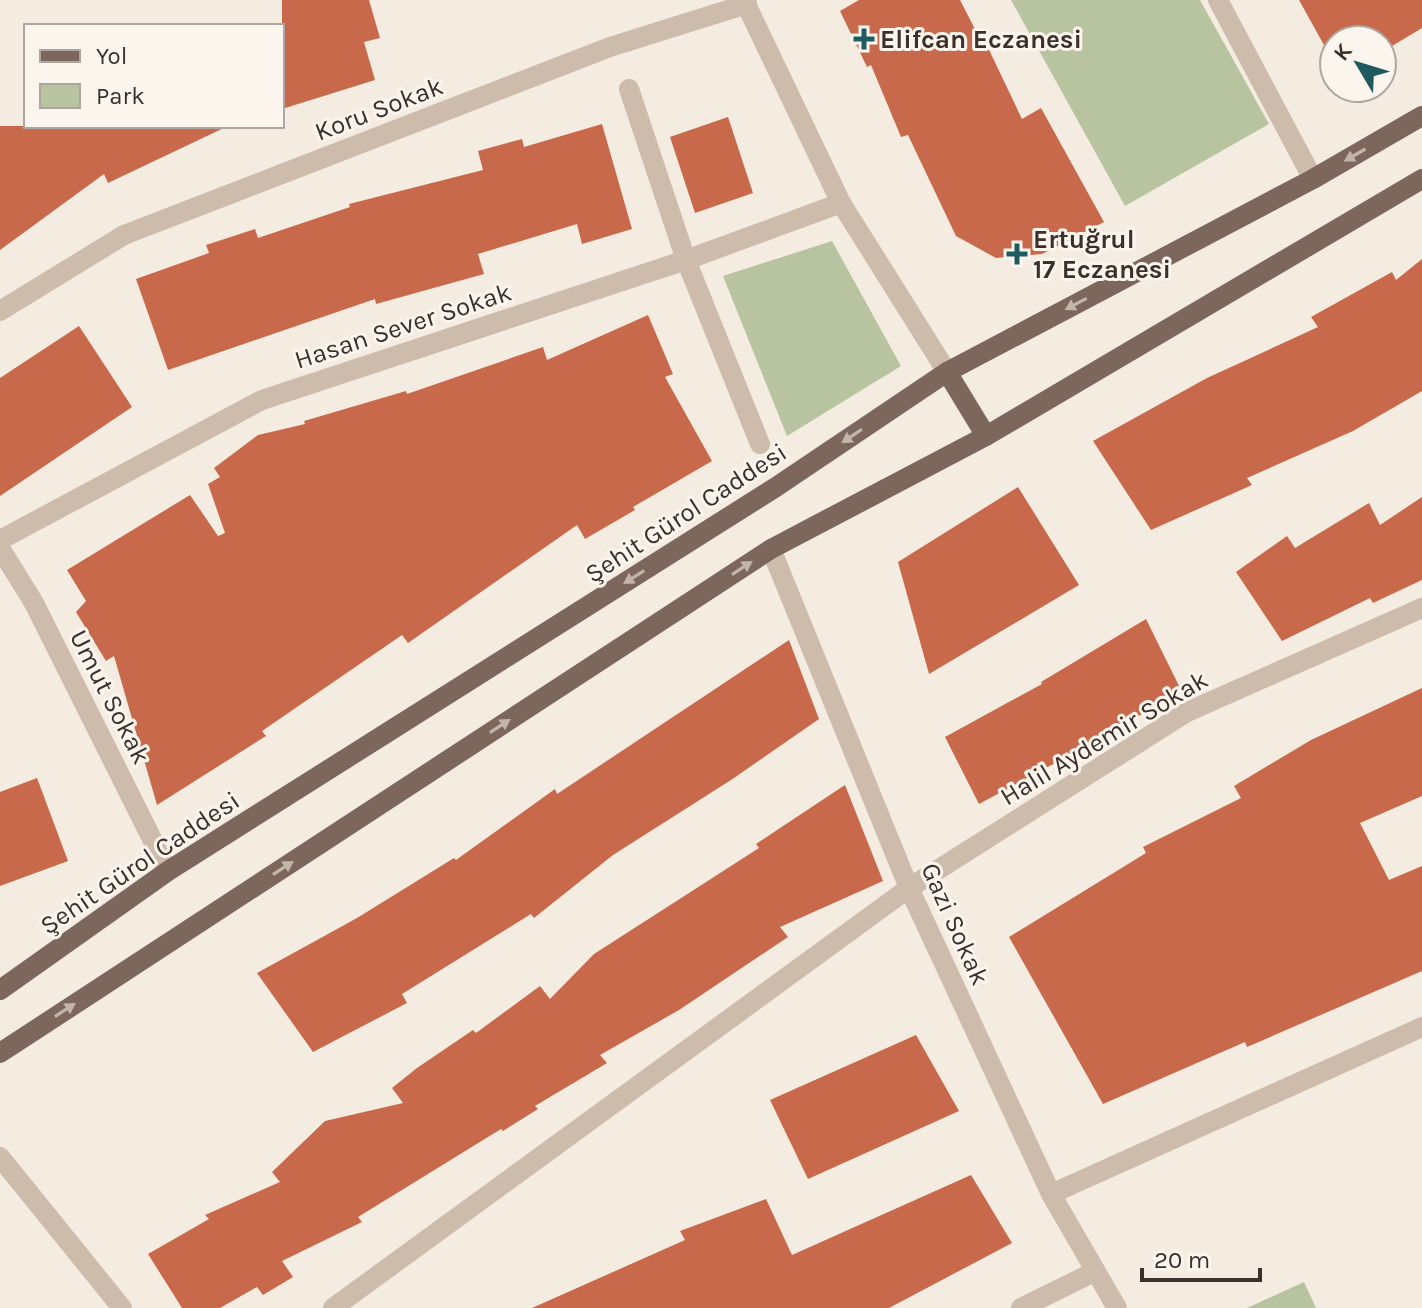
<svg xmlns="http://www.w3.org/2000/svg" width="1422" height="1308" viewBox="0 0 1422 1308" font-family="Karla,sans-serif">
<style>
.green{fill:#b8c4a0}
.building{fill:#c8694b}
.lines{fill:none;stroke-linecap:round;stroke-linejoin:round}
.minor{stroke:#cdbbac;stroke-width:20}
.major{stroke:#7d675c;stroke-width:20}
.oneway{fill:#c2b5ac}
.poi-dot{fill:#1f5a5e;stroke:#fbf5ee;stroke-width:3}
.labels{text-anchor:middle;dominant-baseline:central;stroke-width:6;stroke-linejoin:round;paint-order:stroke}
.poi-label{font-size:26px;font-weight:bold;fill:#3b302b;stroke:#fbf5ee;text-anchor:start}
.street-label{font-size:26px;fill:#3b302b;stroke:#fbf5ee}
</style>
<rect width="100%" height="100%" fill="#f4ebe1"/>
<g class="green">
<path d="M1011,0H1200L1269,124L1125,206Z"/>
<path d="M832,241L901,366L787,436L723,276Z"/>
<path d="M1304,1282L1316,1308H1247Z"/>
</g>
<g class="building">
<path d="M282,0H369L380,38L364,42L375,80L282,109Z"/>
<path d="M859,0H960L977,33L980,31L1022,119L1041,108L1104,222L1042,254L996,258L956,236L908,135L901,137L871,65L867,67L840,11Z"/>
<path d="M1299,0H1422V28L1382,52V40H1334V63Z"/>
<path d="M728,117L753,193L695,213L670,137Z"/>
<path d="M602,124L632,229L582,244L577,224L478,254L484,274L376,304L375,299L168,370L136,279L209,253L206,245L255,229L258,238L350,207L349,204L483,170L478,151L522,139L524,147Z"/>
<path d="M0,126H228L108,183L104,174L0,250Z"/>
<path d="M1422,259V391L1353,431L1247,478L1252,485L1151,530L1093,441L1207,378L1318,327L1311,317L1392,272L1396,280Z"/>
<path d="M648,315L673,374L665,377L712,461L633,507L635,510L585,539L577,525L408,643L402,635L262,731L266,736L157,805L114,656L106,661L76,612L86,601L67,570L190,495L218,536L225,533L208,484L220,477L214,468L258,435L305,424L304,421L406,391L407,394L543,347L547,360Z"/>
<path d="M79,326L132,407L0,496V378Z"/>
<path d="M1018,487L1079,585L929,674L898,562Z"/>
<path d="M1422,497V580L1373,603L1370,598L1282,641L1236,572L1287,536L1295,548L1369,503L1380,525Z"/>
<path d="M1146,619L1180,688L1086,752L1083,748L979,804L945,737L1042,684L1041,682Z"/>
<path d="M789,640L819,719L731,780L613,855L534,918L531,914L402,994L407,1003L313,1052L257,973L357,918L454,858L456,860L555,789L557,794Z"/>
<path d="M1422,688V796L1360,823L1389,880L1422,866V971L1247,1047L1245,1042L1103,1104L1009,937L1146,853L1143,847L1241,798L1234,786L1311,740Z"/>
<path d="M37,778L68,861L0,886V792Z"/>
<path d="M845,785L883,881L780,927L788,937L679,1010L600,1055L607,1063L535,1106L538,1109L503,1131L501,1129L358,1217L362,1222L282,1261L293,1277L263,1295L257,1287L220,1308H182L148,1254L209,1219L205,1215L280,1182L272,1172L325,1121L403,1103L392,1088L417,1068L473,1030L476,1033L540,986L550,999L594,954L759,848L756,844Z"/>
<path d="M916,1035L959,1111L808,1179L770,1100Z"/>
<path d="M971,1175L1012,1243L889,1308H532L685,1240L680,1231L766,1199L792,1255Z"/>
</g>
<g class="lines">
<g class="minor">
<path d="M744,0L841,203L947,372"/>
<path d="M1218,0L1313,179"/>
<path d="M629,89L686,260L760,444"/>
<path d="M0,311L124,235L610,47L747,4"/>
<path d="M0,540L262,400L686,260L841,203"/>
<path d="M0,548L34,603L168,871"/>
<path d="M771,549L909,888L1051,1194L1117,1308"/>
<path d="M0,1157L122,1308"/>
<path d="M1051,1194L1422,1027"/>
<path d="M333,1308L909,888L1187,712L1422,608"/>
<path d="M1021,1308L1094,1272"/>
</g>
<g class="major">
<path d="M947,372L986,436"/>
<path d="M0,990L168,871L776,487L947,372L1313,179L1422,116"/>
<path d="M0,1053L771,549L986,436L1422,179"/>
</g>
</g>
<defs><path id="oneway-solid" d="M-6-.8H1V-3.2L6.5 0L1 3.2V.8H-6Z" transform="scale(2)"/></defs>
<g class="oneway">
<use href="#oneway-solid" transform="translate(1355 155) rotate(150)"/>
<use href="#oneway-solid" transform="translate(1076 304) rotate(152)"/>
<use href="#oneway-solid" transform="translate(852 436) rotate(146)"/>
<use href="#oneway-solid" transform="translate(742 568) rotate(-33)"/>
<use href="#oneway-solid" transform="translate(634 577) rotate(148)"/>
<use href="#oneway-solid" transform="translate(500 726) rotate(-33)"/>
<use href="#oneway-solid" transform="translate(283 868) rotate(-33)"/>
<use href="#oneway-solid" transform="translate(65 1010) rotate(-33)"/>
</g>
<g class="poi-dot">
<path d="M860 27h8v8h8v8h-8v8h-8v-8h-8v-8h8z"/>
<path d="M1013 242h8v8h8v8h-8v8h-8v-8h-8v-8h8z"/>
</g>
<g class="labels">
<g class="poi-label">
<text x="880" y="39">Elifcan Eczanesi</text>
<text x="1033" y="239">Ertuğrul<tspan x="1033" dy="30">17 Eczanesi</tspan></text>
</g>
<g class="street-label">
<text transform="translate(379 109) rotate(-21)">Koru Sokak</text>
<text transform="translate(403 326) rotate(-18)">Hasan Sever Sokak</text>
<text transform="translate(686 513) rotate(-33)">Şehit Gürol Caddesi</text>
<text transform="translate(110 697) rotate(63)">Umut Sokak</text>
<text transform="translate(1104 738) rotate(-31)">Halil Aydemir Sokak</text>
<text transform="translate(140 863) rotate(-34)">Şehit Gürol Caddesi</text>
<text transform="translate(955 924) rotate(66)">Gazi Sokak</text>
</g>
</g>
<rect x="24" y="24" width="260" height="104" fill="#fbf5ee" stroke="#aea6a0" stroke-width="2"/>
<rect x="40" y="50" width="40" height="12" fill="#7d675c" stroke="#aea6a0" stroke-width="2"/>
<text x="96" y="64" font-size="24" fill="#3b302b">Yol</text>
<rect x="40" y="84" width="40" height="24" fill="#b8c4a0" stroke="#aea6a0" stroke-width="2"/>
<text x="96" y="104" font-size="24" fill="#3b302b">Park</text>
<g transform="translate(1358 64) rotate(308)"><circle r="38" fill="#fbf5ee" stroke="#aea6a0" stroke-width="2"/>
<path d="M0-6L14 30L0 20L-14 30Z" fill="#1f5a5e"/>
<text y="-12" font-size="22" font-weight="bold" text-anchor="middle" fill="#3b302b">K</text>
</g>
<path d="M1142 1268v12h118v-12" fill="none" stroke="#3b302b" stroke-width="4"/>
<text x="1154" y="1268" font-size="24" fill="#3b302b" stroke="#fbf5ee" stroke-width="6" paint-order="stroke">20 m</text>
</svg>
